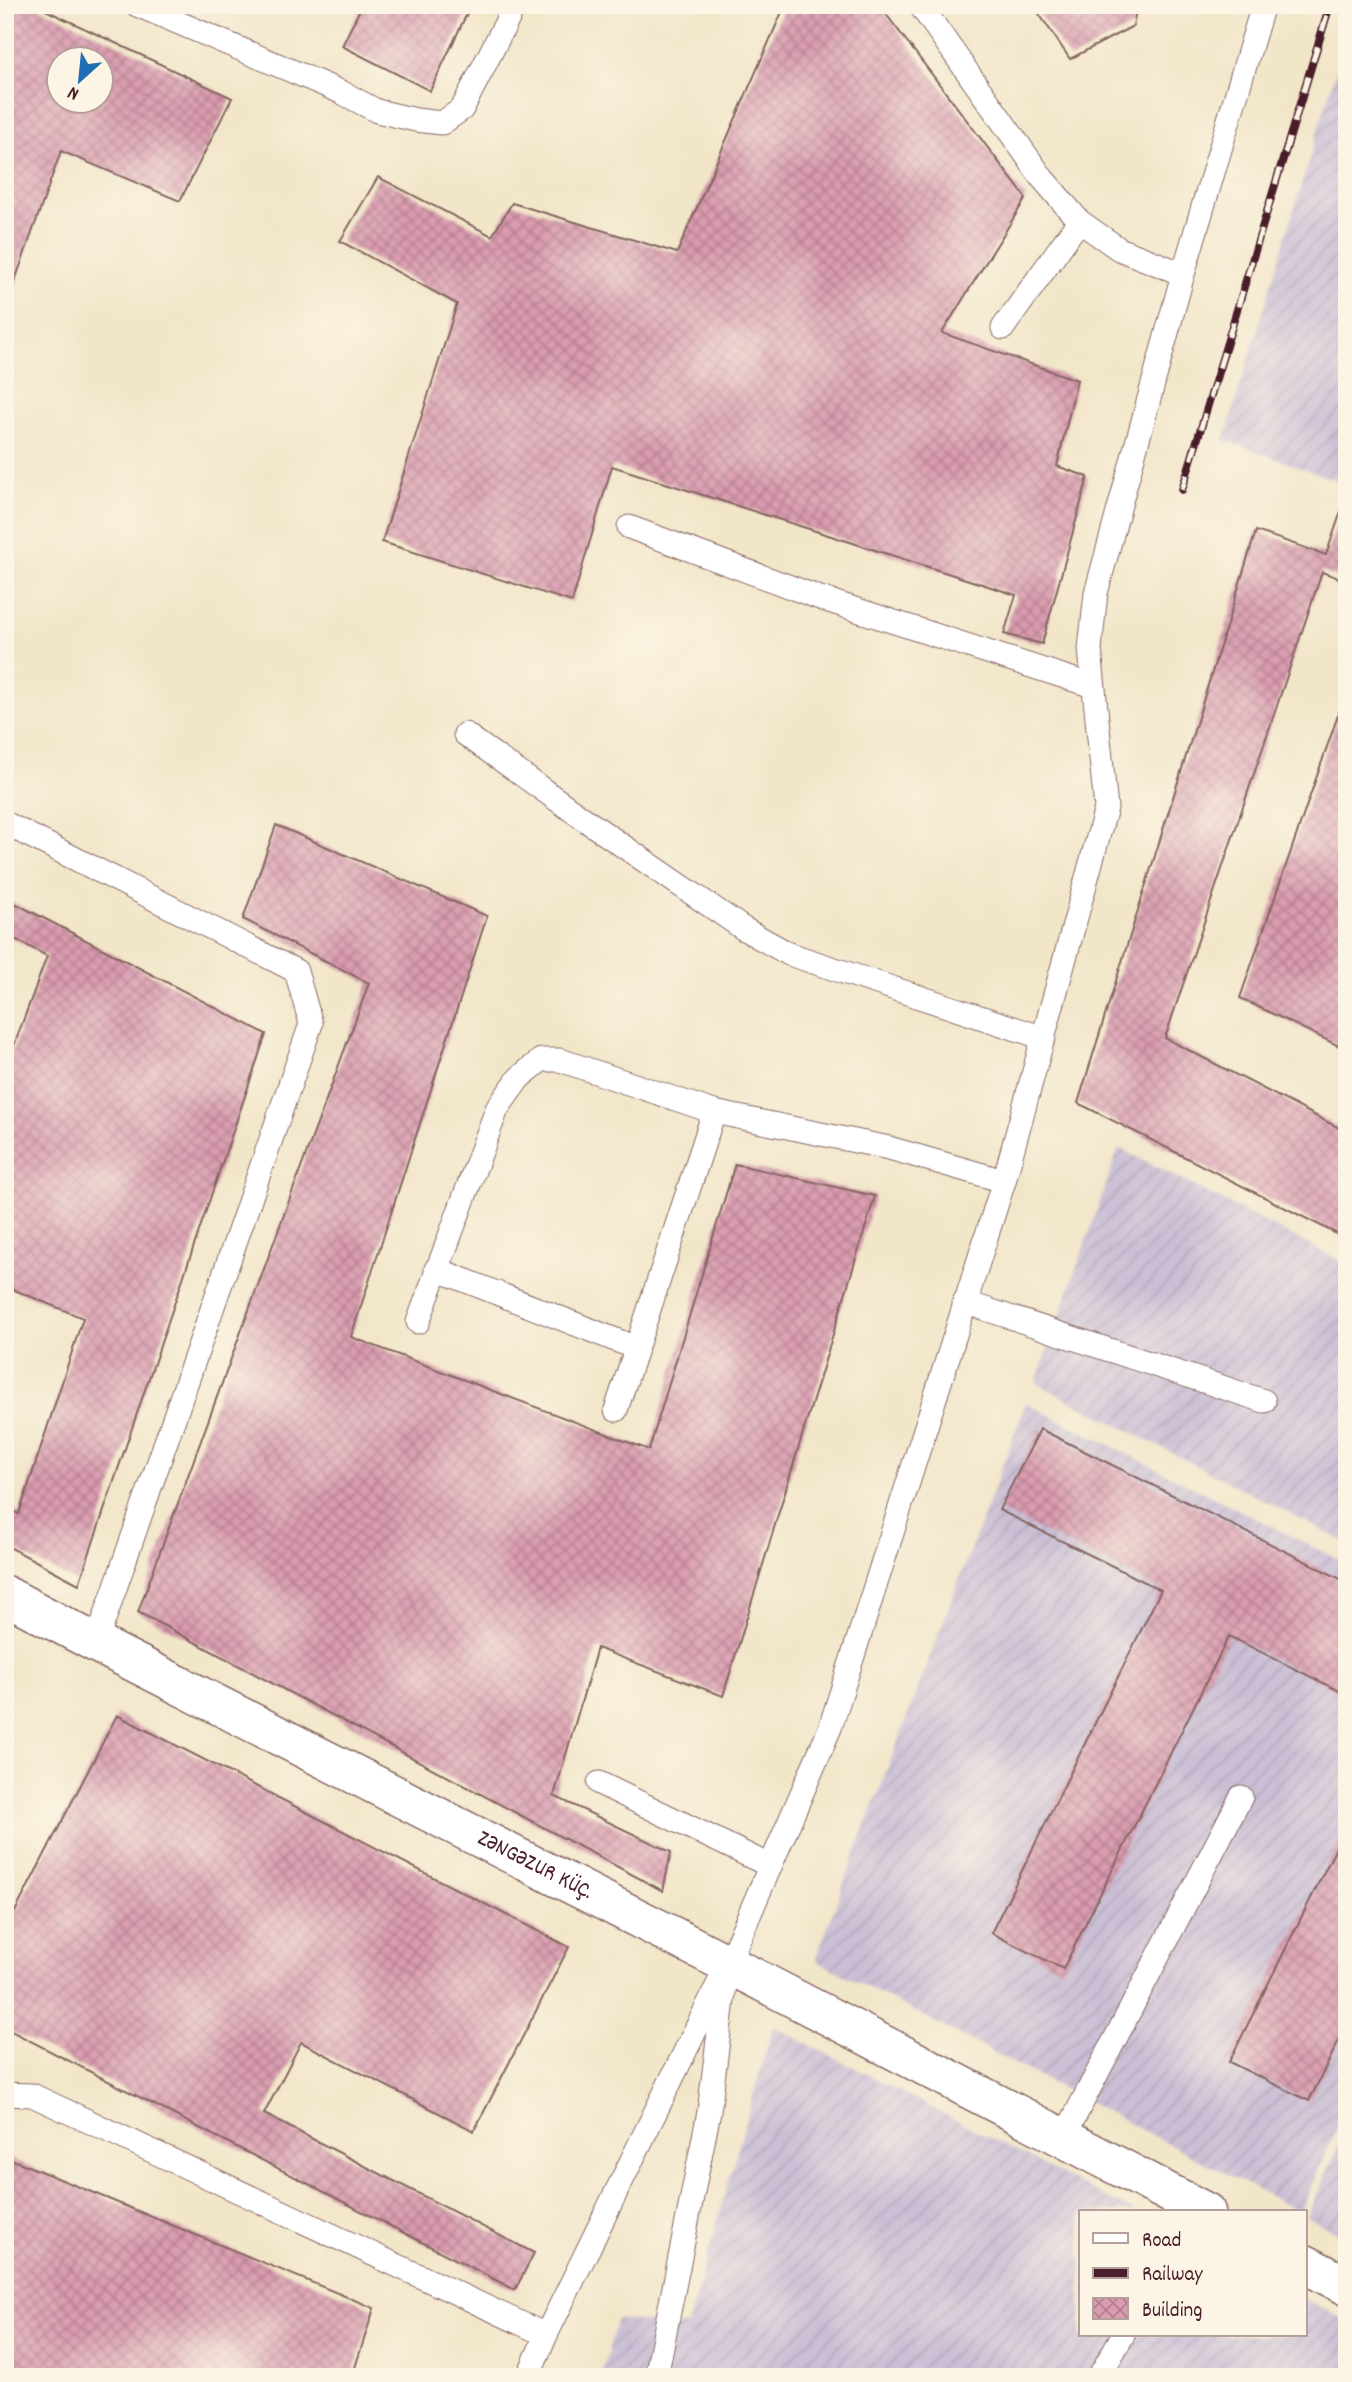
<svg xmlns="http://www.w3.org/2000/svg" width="1352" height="2382" viewBox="0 0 1352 2382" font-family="Dekko,sans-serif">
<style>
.industrial{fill:url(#industrial-furrows)}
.building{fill:url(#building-cross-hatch);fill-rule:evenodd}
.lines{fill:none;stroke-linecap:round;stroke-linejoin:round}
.service-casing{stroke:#856562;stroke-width:25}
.minor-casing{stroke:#856562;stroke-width:41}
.service{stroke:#fff;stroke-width:23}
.minor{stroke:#fff;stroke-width:38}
.rail-casing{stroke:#4a1f2b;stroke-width:8}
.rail{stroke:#fcf5e5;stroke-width:5;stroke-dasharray:16;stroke-linecap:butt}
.labels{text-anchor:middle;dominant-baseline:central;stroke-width:5;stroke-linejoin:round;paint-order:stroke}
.street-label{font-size:23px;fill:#4a1f2b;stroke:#fcf5e5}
</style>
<defs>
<pattern id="industrial-furrows" width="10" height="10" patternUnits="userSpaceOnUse" patternTransform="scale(1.75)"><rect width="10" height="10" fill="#cbbfd5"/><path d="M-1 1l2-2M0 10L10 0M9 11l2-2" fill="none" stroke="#b0a4b7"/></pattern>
<pattern id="building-cross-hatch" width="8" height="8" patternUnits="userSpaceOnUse" patternTransform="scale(1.75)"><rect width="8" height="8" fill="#da9cb0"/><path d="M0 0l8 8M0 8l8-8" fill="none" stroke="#b37f8f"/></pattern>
</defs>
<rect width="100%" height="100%" fill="#fcf5e5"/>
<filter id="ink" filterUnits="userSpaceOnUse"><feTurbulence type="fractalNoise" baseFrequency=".0143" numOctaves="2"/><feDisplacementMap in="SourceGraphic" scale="14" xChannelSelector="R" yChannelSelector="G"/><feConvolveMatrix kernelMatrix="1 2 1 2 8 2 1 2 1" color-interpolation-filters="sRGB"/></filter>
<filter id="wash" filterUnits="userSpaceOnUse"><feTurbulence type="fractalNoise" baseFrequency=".00686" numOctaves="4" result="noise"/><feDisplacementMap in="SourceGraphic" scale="28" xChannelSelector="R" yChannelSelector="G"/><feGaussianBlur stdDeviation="1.57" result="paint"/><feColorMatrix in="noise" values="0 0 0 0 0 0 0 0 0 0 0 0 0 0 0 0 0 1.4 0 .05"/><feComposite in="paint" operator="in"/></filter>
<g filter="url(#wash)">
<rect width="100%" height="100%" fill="#f2e6c9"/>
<g class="industrial">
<path d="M1347,35V484L1224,440Z"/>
<path d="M1119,1148L1347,1264V1543L1036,1383Z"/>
<path d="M1026,1403L1347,1564V2105L1300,2212L815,1960Z"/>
<path d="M773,2026L1135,2212H1081V2335H1305V2299L1347,2321V2377H601L617,2319L687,2326Z"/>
<path d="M1347,2126V2238L1307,2217Z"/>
</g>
<g id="blocks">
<g class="building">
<path d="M5,5H35L232,98L180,201L61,151L6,306ZM60,60H102V102H60Z"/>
<path d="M212,5H236L225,11Z"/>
<path d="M362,5H471L430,91L342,46Z"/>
<path d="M785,5H879L1026,198L942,333L1077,380L1057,466L1088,477L1042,644L1004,634L1016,595L612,466L572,602L382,542L457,304L340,241L378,177L492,236L512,203L677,253Z"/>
<path d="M1033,5H1137L1133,26L1070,59Z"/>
<path d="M1346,497L1347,581L1322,572L1165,1038L1347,1132V1239L1078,1103L1256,531L1326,555Z"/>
<path d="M1346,692H1347V1050L1240,998Z"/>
<path d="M276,825L487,916L351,1337L649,1450L735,1164L875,1196L723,1696L597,1648L554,1796L671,1852L663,1891L138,1612L369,983L243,919Z"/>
<path d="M5,898L266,1034L79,1584L5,1545V1507L19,1514L83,1318L5,1286V1070L47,956L5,934Z"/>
<path d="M1040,1429L1347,1582V1695L1229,1636L1063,1969L991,1933L1161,1590L999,1510Z"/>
<path d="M117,1715L569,1947L474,2131L301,2042L264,2114L534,2253L515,2290L5,2028V1931Z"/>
<path d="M1347,1826V2024L1309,2101L1229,2062Z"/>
<path d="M6,2157L374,2308L352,2377H5Z"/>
</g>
</g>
</g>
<g filter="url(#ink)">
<use href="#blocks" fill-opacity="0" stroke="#856562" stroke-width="2"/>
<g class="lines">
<defs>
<g id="service">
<path d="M137,5L341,92L377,111L416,120L442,123L462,109L515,5"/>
<path d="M920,5L1043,179L1079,221L1119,249L1183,274"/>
<path d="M1003,328L1079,221"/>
<path d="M629,527L820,598L1093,686"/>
<path d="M465,734L591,824L744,929L789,954L1044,1038"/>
<path d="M5,823L296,971L311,1024L96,1643"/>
<path d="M436,1269L636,1348"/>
<path d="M964,1302L1264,1401"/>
<path d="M418,1322L497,1109L519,1078L541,1060H560L714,1112"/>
<path d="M616,1410L714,1112L889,1148L1004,1181"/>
<path d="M599,1783L770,1866"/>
<path d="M5,2094L32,2095L546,2335"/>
<path d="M1064,2137L1241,1797"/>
<path d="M528,2377L546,2335L728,1964L830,1728L1004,1181L1106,808L1090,649L1096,593L1183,274L1263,5"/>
<path d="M656,2377L709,2112L725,1984"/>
<path d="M1099,2377L1123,2335"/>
</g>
<g id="minor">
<path id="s1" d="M5,1595L96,1643L728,1964L1206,2212"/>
<path d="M1305,2264L1347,2286"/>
</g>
</defs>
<use href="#service" class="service-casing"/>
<use href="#minor" class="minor-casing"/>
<use href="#service" class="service"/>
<use href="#minor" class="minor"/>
<defs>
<path id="rail" d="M1182,490L1330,5"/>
</defs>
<use href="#rail" class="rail-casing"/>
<use href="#rail" class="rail"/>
</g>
</g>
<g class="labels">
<g class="street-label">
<text stroke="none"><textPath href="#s1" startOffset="595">ZƏNGƏZUR KÜÇ.</textPath></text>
</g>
</g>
<rect width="1352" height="2382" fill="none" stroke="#fcf5e5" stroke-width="28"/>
<rect x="1079" y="2210" width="228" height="126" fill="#fcf5e5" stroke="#b59f9b" stroke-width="2"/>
<rect x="1093" y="2233" width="35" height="10" fill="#ffffff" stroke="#b59f9b" stroke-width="2"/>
<text x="1142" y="2246" font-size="21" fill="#4a1f2b">Road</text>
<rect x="1093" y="2268" width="35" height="10" fill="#4a1f2b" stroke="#b59f9b" stroke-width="2"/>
<text x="1142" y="2280" font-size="21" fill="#4a1f2b">Railway</text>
<rect x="1093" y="2298" width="35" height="21" fill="url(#building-cross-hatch)" stroke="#b59f9b" stroke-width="2"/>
<text x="1142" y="2316" font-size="21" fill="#4a1f2b">Building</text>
<g transform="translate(80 80) rotate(207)"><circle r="33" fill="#fcf5e5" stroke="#b59f9b" stroke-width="2"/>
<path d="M0-5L12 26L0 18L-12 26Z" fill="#1f6fb2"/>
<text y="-10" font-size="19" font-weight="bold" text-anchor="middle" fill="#4a1f2b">N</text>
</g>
</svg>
